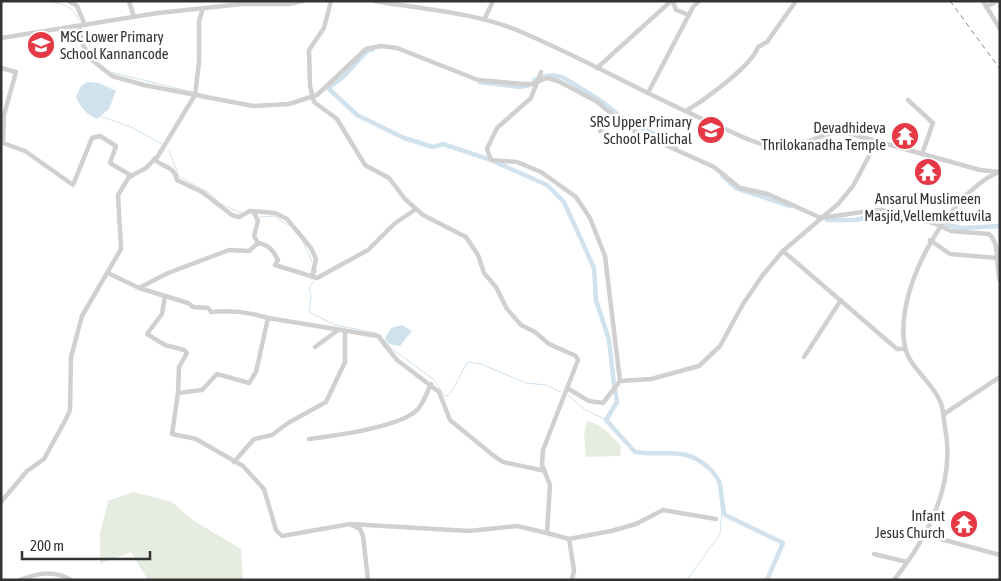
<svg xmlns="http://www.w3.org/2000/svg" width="1001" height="581" viewBox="0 0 1001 581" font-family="'Asap Condensed',sans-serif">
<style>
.green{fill:#e6ecdf}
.water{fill:#cfe2ee}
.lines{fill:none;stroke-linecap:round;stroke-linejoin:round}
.stream{stroke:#cfe2ee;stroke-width:1}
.canal{stroke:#cfe2ee;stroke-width:4.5}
.minor{stroke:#d0d0d0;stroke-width:4.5}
.rail{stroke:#888;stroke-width:1;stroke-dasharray:5 4;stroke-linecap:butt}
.labels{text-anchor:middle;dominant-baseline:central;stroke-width:5;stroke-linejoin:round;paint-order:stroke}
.poi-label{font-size:15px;fill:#333;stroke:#fff;text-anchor:end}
</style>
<rect width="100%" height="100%" fill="#fff"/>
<g class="green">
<path d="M587,421C602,425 611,435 621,446L620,456L586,457L584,434Z"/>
<path d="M133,492L172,502L191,519L241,549L243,579L148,580L131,552L100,564V533L108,501Z"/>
</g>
<g class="water">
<path d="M88,82L99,83L116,91L109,109L97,119C87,115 80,107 76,97L81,86Z"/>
<path d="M402,325L412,331L400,346L389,344L385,338L391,328Z"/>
</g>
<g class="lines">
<g class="stream">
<path d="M49,1C64,5 72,5 79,20"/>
<path d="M84,30L94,58"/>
<path d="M110,72L192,92"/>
<path d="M100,116L131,127L162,144"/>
<path d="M169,151L179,176L209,193L221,204L241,213"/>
<path d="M259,217L274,216L290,226"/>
<path d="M303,242L312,262"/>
<path d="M316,274L317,269"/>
<path d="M314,281L309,288L311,297L309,312L335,325L376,333"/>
<path d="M380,335L391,348L433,379L445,396L449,395C457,384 460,373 468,362L481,364L526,383L546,385L561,392"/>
<path d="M568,395L584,409L606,420"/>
<path d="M687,580L720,534L722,508"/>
</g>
<g class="canal">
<path d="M372,50H368L343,77L328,88L357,115L404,138L433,147L443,144L491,160L547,185L564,202L594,268L596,300L609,340L614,385"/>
<path d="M534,80C544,76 554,73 564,78L601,101L626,121L652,133L676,148"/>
<path d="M480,82L520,87L530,85"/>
<path d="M722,175L736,188L790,206"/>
<path d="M827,220H855L883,214L904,216"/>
<path d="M947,225L963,228L1000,226"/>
<path d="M615,389L617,402L606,420L635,452C665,457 684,445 709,468C714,473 718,478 720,484C722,495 721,505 725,515L783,543L767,580"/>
</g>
<g class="minor">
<path d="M69,1L77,6L85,25"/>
<path d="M129,1L134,17"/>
<path d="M331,1L324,28L309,50L310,86L314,102L337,119L365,165L389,178L405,199L423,215L466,237L478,255L484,273L496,287L507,309L521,325L535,332L549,344L576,356L578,360L543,450L542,465L550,485L547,533L517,526L469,531L350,524"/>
<path d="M374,1C421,9 474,12 519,31C583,58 644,93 707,121C729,130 751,143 774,147C797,152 821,131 844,132L980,170L1000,172"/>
<path d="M673,1L676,10L689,15"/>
<path d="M983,1L1000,29"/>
<path d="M986,7L997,1"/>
<path d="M484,20L493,1"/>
<path d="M79,26L82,43L92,60L112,76L144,85L253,106L289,104L317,95L366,49L381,46L397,48L478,80L523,84H532L547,78L558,81L596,101L630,129L714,167L740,188L768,194L821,218L876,210L893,211L933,223L951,231L989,234C1001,244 995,267 1000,281"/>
<path d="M1,38L158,13L242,4H289L303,1"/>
<path d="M1,68L16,72L4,115L3,143L25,151L73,185L92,138L100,136L116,146L110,163L132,176"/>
<path d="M597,68L671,1"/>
<path d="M541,72L531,98L497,128L487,149L491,160L517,162L541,172L576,197L590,218L605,256L620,381"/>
<path d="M648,93L693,7L699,1"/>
<path d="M908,100L933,123L922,154"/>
<path d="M686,111C704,100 752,66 758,47L767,42L796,1"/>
<path d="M600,131L615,117"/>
<path d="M154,159C163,168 174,165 177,180L202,192L232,215L239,217L250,211L275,213L287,219L311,248L316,259L312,277"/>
<path d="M253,211L258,221L254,236L258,243"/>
<path d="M930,240L950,254L997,258"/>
<path d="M258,243C269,245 273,250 278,260L275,265L317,278L368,250L394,224L416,209"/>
<path d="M783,251L897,349H905"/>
<path d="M108,273L139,288L168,273L229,250L249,251L258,243"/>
<path d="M139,288L188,303L193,307L208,308L211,312C232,310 249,312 268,318"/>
<path d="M165,296L162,314L147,334L165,345L184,350L187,353L179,367L178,393"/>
<path d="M315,347L337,331"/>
<path d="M804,357L841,300"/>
<path d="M567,388L589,401L603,403L620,381L651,379L699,366L720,346L743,304L762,276L783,251L838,204L853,186L877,141"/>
<path d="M944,414L1000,377"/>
<path d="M309,439C333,436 402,427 418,409C424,402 427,392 431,384"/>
<path d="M234,462L254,439L272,435L288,423L326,402L345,362V332"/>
<path d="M1,502L27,471L44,459L66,419L70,410L71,357L82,316L121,249L118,195L129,177L146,168L158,156L195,95L199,62V21L203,8"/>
<path d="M547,533L569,539L611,531L636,524L663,510L716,519"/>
<path d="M926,535L1000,555"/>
<path d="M569,539L574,570L572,580"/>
<path d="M874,554L907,562"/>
<path d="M20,580C37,573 54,570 71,580"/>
<path d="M368,580L363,536L360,529L350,524L282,536L276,530L264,489L243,466L196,439L172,434L178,393L202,390L217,374L249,383L256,372L268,318L378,336L397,360L439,392L450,420L494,456L503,462L545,471"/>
<path d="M894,580C929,536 956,484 945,427C943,418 944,409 940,401C932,382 909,367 905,347C893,291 947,196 998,172"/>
</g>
<path class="rail" d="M950,1L1000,69"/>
</g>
<defs>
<symbol id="school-disc" viewBox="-11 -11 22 22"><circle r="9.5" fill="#e63946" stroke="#fff"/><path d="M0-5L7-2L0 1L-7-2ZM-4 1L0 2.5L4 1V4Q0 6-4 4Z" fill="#fff"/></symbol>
<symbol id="temple-disc" viewBox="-11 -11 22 22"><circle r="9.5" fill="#e63946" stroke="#fff"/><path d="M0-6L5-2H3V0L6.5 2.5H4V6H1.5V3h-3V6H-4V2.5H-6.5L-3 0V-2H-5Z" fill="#fff"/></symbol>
</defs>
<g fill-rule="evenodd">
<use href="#school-disc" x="25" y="29" width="32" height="32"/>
<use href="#school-disc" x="695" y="114" width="32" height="32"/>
<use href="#temple-disc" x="889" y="120" width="32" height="32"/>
<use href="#temple-disc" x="912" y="156" width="32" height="32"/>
<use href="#temple-disc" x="948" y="508" width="32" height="32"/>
</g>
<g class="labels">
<g class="poi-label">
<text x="60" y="36" text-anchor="start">MSC Lower Primary<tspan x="60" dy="17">School Kannancode</tspan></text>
<text x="692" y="121">SRS Upper Primary<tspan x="692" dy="17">School Pallichal</tspan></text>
<text x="886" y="127">Devadhideva<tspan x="886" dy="17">Thrilokanadha Temple</tspan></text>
<text x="928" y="198" text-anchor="middle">Ansarul Muslimeen<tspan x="928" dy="17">Masjid,Vellemkettuvila</tspan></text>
<text x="945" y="515">Infant<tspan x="945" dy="17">Jesus Church</tspan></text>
</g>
</g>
<rect width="1001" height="581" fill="none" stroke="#333333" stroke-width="5"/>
<path d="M22 551v8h128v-8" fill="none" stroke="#333333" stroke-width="2.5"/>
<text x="30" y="551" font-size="15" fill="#333333" stroke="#ffffff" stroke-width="4" paint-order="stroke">200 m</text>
</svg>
